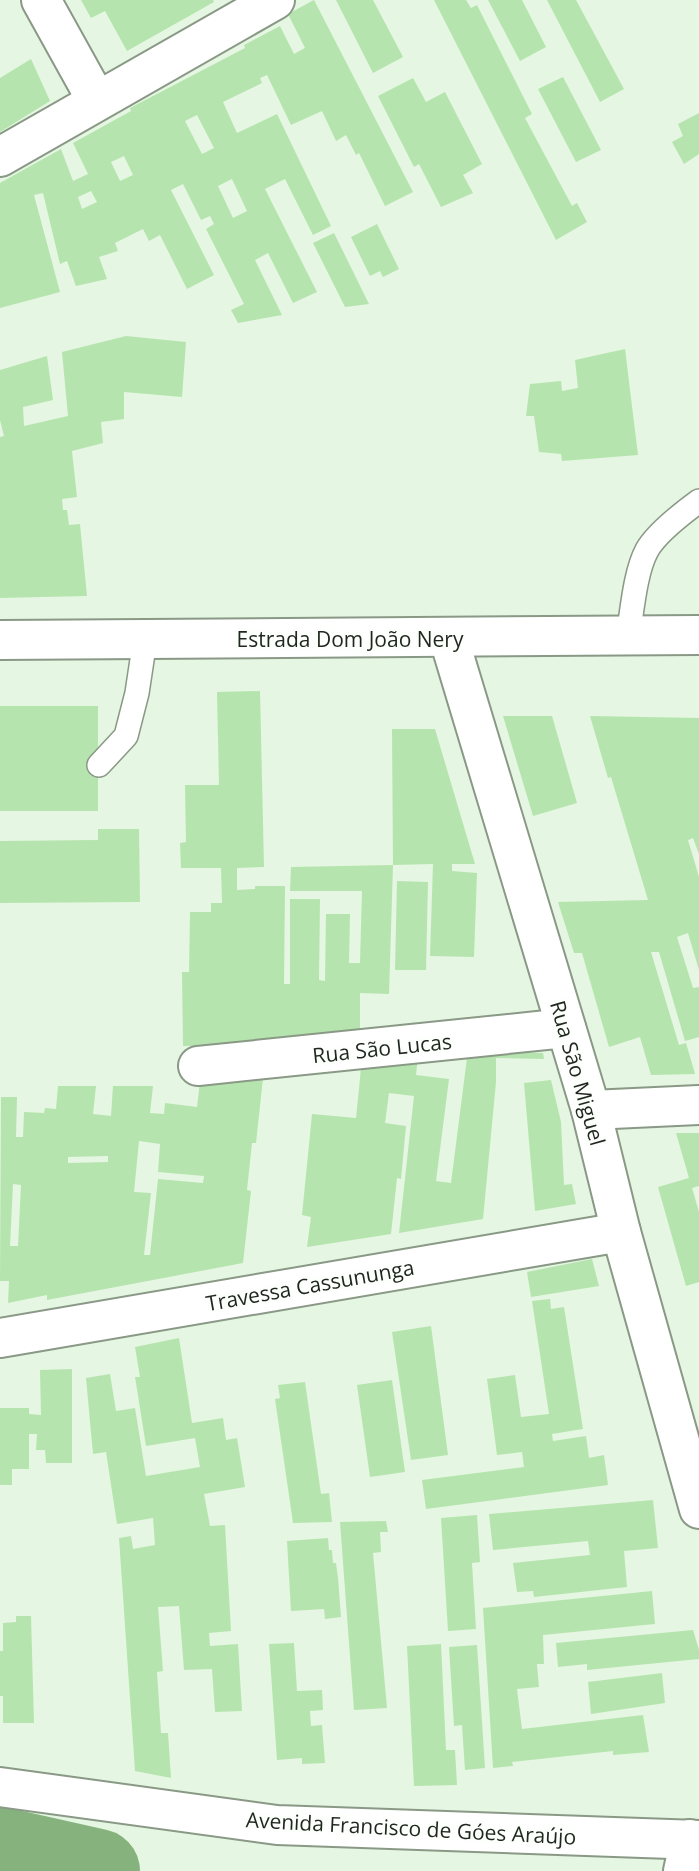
<svg xmlns="http://www.w3.org/2000/svg" width="699" height="1871" viewBox="0 0 699 1871" font-family="'Open Sans',sans-serif">
<style>
.lines{fill:none;stroke-linecap:round;stroke-linejoin:round}
.river{stroke:#86b27e;stroke-width:84}
.building{fill:#b6e4ae;fill-rule:evenodd}
.service-casing{stroke:#899986;stroke-width:26}
.minor-casing{stroke:#899986;stroke-width:42}
.primary-casing{stroke:#899986;stroke-width:42}
.service{stroke:#fff;stroke-width:23}
.minor{stroke:#fff;stroke-width:38}
.primary{stroke:#fff;stroke-width:38}
.labels{text-anchor:middle;dominant-baseline:central;stroke-width:6;stroke-linejoin:round;paint-order:stroke}
.street-label{font-size:21px;fill:#1f261e;stroke:#fcfffb}
</style>
<rect width="100%" height="100%" fill="#e5f6e2"/>
<g class="lines">
<path class="river" d="M0,1849L98,1871"/>
</g>
<g class="building">
<path d="M81,0H213L214,2L127,51L105,11L91,18Z"/>
<path d="M314,0L413,192L385,206L359,153L356,155L346,135L336,141L322,111L291,125L267,75L260,78L262,83L223,102L237,133L277,114L331,226L313,235L285,179L265,189L317,292L293,303L268,253L255,260L282,315L238,323L231,310L244,304L206,229L214,224L210,216L201,220L183,184L171,190L214,275L187,289L160,235L149,241L143,229L115,243L118,251L99,257L107,279L76,286L67,261L60,264L43,193L34,195L60,292L0,308V183L61,149L73,181L88,174L73,143L131,111L130,108L245,48L244,45L280,26L294,54L305,48L288,14ZM197,115L214,148L202,154L185,121ZM124,156L133,175L120,181L111,162ZM232,179L247,211L233,218L218,186ZM91,191L97,202L82,209L78,197Z"/>
<path d="M336,0H373L403,57L373,73Z"/>
<path d="M434,0H466L471,8L477,5L532,114L525,118L572,206L577,203L587,222L556,240Z"/>
<path d="M488,0H522L546,47L520,61Z"/>
<path d="M547,0H576L624,89L600,102Z"/>
<path d="M31,59L50,101L0,132V78Z"/>
<path d="M563,77L601,150L576,162L538,89Z"/>
<path d="M413,78L426,102L445,92L482,164L463,175L473,193L441,207L419,164L414,167L378,96Z"/>
<path d="M699,113V154L684,164L672,142L683,136L678,124Z"/>
<path d="M377,224L399,269L383,277L380,271L370,276L351,237Z"/>
<path d="M334,233L369,304L345,307L313,243Z"/>
<path d="M126,336L186,342L182,397L124,392V419L101,422L103,443L72,451L77,497L62,499L63,510H67L69,525L80,524L87,596L0,598V437L4,436L0,420V370L47,356L53,400L23,407L24,426L68,416L62,352Z"/>
<path d="M625,349L638,455L562,461L561,454L539,452L534,416H526L530,384L561,381L562,391L578,388L575,360Z"/>
<path d="M260,691L264,867L237,868V890L255,889V886H285L284,984H290V899H320L319,980L325,981L326,914H350L349,963H360L362,891H290L291,867L393,865L389,994L360,993V1044L183,1046L182,972H189L190,912H211V903H222L221,868H181L180,843L186,842L185,785H219L217,692Z"/>
<rect x="0" y="706" width="98" height="105"/>
<path d="M503,716H552L577,803L533,816Z"/>
<path d="M590,716L699,718V854L693,838L688,840L699,877V970L688,933L677,937L693,988L699,987V1037L685,1041L659,952H651L679,1045L686,1043L695,1074L651,1075L640,1037L609,1047L582,953H574L558,902L648,900L611,777L608,778Z"/>
<path d="M392,729H435L475,864H452V871L477,873L474,957L430,956L433,864L393,865Z"/>
<path d="M98,829H139L140,902L0,903V841L98,840Z"/>
<path d="M397,881L428,882L426,970H395Z"/>
<path d="M425,1048L543,1053L544,1059L496,1058V1082L483,1219L399,1233L414,1096L389,1093L385,1123L406,1126L401,1179L397,1178L391,1234L307,1247L311,1217L302,1215L312,1114L356,1118L362,1058ZM418,1056L467,1058L451,1183L436,1181L449,1079L416,1075Z"/>
<path d="M263,1078L256,1143H252L247,1190L251,1191L243,1263L47,1300V1295L8,1303L9,1281H0L1,1097H17L16,1137H23L24,1112L44,1113L45,1108L56,1109L58,1086H96L93,1114L111,1116L113,1086H153L150,1113L164,1114L165,1103L197,1107L200,1081ZM139,1141L160,1144L158,1172L204,1176L203,1183L158,1179L150,1255H144L151,1193L134,1192ZM108,1156V1162L68,1163V1157ZM13,1184L21,1185L18,1246H10Z"/>
<path d="M551,1080L561,1122L564,1185L572,1184L576,1204L535,1211L524,1083Z"/>
<path d="M676,1133H699V1186L692,1188L699,1212V1282L686,1286L658,1187L689,1178Z"/>
<path d="M592,1259L599,1286L531,1297L527,1272Z"/>
<path d="M550,1299L551,1309L564,1307L583,1429L552,1434L553,1441L586,1436L589,1458L604,1455L608,1485L426,1509L422,1480L524,1467L522,1452L497,1455L487,1379L515,1375L521,1417L549,1414L532,1301Z"/>
<path d="M431,1326L448,1455L411,1460L392,1332Z"/>
<path d="M179,1338L192,1423L223,1418L226,1440L237,1438L245,1487L204,1494L210,1526L225,1525L231,1631L209,1633L210,1646L238,1644L242,1711L215,1712L212,1669L184,1670L179,1606L158,1607L163,1671L157,1672L161,1733H168L171,1778L135,1771L119,1538L131,1536L133,1549L155,1545L153,1518L117,1524L106,1452L93,1454L86,1378L110,1374L116,1411L135,1408L146,1476L200,1467L195,1438L146,1446L135,1377H140L135,1347Z"/>
<path d="M72,1369V1463H46L45,1450H36L37,1434H29V1469H12V1485H0V1408H29V1414L41,1415L40,1370Z"/>
<path d="M392,1380L405,1472L370,1477L357,1385Z"/>
<path d="M305,1382L321,1494L329,1493L332,1522L293,1523L275,1399L280,1398L278,1385Z"/>
<path d="M653,1500L658,1548L624,1551L627,1587L534,1597L533,1591L517,1592L513,1563L590,1555L588,1541L493,1550L489,1514Z"/>
<path d="M477,1515L480,1562L472,1563L476,1629L448,1631L441,1518Z"/>
<path d="M386,1521L388,1532H380L381,1552L373,1553L387,1708L354,1710L340,1522Z"/>
<path d="M328,1538L329,1550H332L333,1563H336L338,1578L341,1617L325,1619L324,1609L291,1611L287,1541Z"/>
<path d="M652,1591L655,1624L543,1635L544,1664H537L539,1687L517,1689L522,1729L643,1715L649,1752L613,1755V1751L512,1762L513,1766L493,1768L483,1608Z"/>
<path d="M16,1616H31L34,1723H3V1696H0V1651H3V1623L16,1622Z"/>
<path d="M693,1630L699,1650V1659L587,1670V1664L558,1667L556,1643Z"/>
<path d="M294,1643L297,1691L322,1690L323,1710L310,1711L311,1726L322,1725L325,1763L302,1764V1758L277,1760L269,1644Z"/>
<path d="M441,1644L446,1750H455L457,1785L414,1786L407,1646Z"/>
<path d="M477,1645L485,1768L465,1770L462,1725L454,1726L449,1647Z"/>
<path d="M662,1673L665,1703L591,1714L588,1682Z"/>
</g>
<g class="lines">
<defs>
<g id="service">
<path d="M628,636C632,612 635,572 647,550C656,534 684,512 699,501"/>
<path d="M99,765L126,736L137,693L145,640"/>
</g>
<g id="minor">
<path d="M41,0L97,101"/>
<path d="M0,157L275,0"/>
<path d="M449,639L591,1110L621,1232L699,1509"/>
<path d="M198,1066L566,1028"/>
<path d="M591,1110L699,1105"/>
<path d="M0,1338L621,1232"/>
<path d="M0,1787L277,1825L699,1840"/>
<path d="M683,1871L690,1839"/>
</g>
<path id="primary" d="M0,640L699,635"/>
</defs>
<use href="#service" class="service-casing"/>
<use href="#minor" class="minor-casing"/>
<use href="#primary" class="primary-casing"/>
<use href="#service" class="service"/>
<use href="#minor" class="minor"/>
<use href="#primary" class="primary"/>
</g>
<g class="labels">
<g class="street-label">
<text x="350" y="639">Estrada Dom João Nery</text>
<text transform="translate(382 1048) rotate(-6)">Rua São Lucas</text>
<text transform="translate(578 1073) rotate(74)">Rua São Miguel</text>
<text transform="translate(310 1285) rotate(-10)">Travessa Cassununga</text>
<text transform="translate(411 1828) rotate(3)">Avenida Francisco de Góes Araújo</text>
</g>
</g>
</svg>
